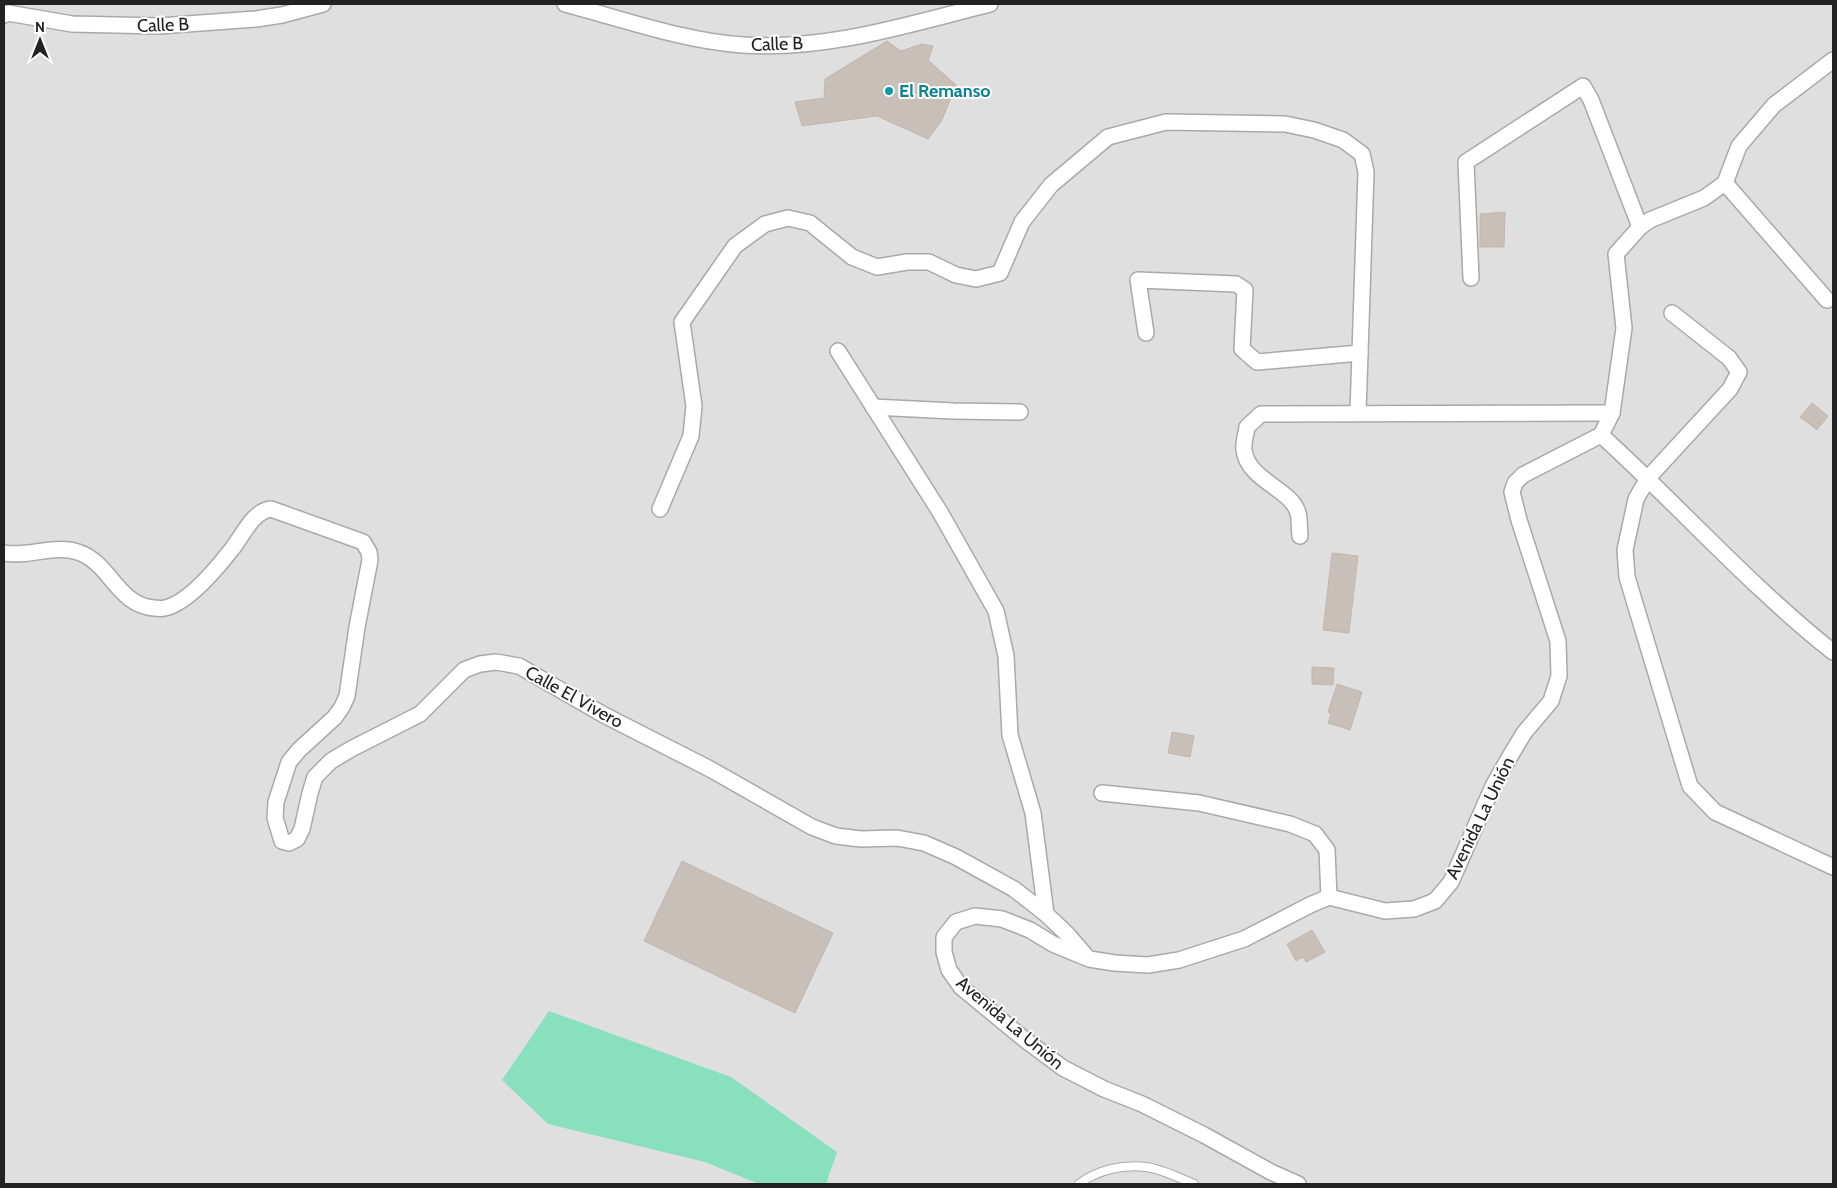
<svg xmlns="http://www.w3.org/2000/svg" width="1837" height="1188" viewBox="0 0 1837 1188" font-family="Cabin,sans-serif">
<style>
.residential{fill:#e0dfdf}
.pitch{fill:#88e0be}
.building{fill:#c7bfb8;stroke:#c4b6ab}
.lines{fill:none;stroke-linecap:round;stroke-linejoin:round}
.service-casing{stroke:#a9a9a9;stroke-width:10}
.minor-casing{stroke:#a9a9a9;stroke-width:18}
.service{stroke:#fff;stroke-width:8}
.minor{stroke:#fff;stroke-width:15}
.culture-dot{fill:#0f9aa8;stroke:#fff;stroke-width:2}
.labels{text-anchor:middle;dominant-baseline:central;stroke-width:4;stroke-linejoin:round;paint-order:stroke}
.street-label{font-size:18px;fill:#222;stroke:#fff}
.culture-label{font-size:18px;font-weight:bold;fill:#0d838f;stroke:#fff;text-anchor:start}
</style>
<rect width="100%" height="100%" fill="#f2efe9"/>
<rect class="residential" x="4" y="4" width="1829" height="1180"/>
<path class="pitch" d="M549,1011L731,1077L837,1152L826,1184H759L705,1162L548,1124L502,1080Z"/>
<g class="building">
<path d="M887,41L901,51L922,44L933,46L928,60L956,85L942,120L928,139L877,116L802,126L795,102L824,98L825,79Z"/>
<path d="M1505,212L1504,247H1480V214Z"/>
<path d="M1812,403L1828,416L1817,430L1800,417Z"/>
<path d="M1332,553L1358,556L1349,633L1323,630Z"/>
<path d="M1312,667L1334,668L1333,685L1312,684Z"/>
<path d="M1337,684L1362,692L1350,730L1328,723L1331,714L1328,712Z"/>
<path d="M1172,732L1194,736L1190,757L1168,753Z"/>
<path d="M682,861L833,933L795,1013L644,941Z"/>
<path d="M1312,930L1325,952L1306,962L1303,957L1296,961L1287,944Z"/>
</g>
<g class="lines">
<defs>
<path id="service" d="M1079,1184C1097,1170 1123,1164 1146,1167C1162,1169 1179,1178 1194,1184"/>
<g id="minor">
<path d="M565,4C623,19 683,41 743,45C827,51 909,24 990,4"/>
<path d="M4,15L8,13L72,24L159,26L256,19L282,15L323,4"/>
<path d="M1725,183L1827,300"/>
<path d="M1471,278L1466,162L1583,86L1591,100L1640,227"/>
<path d="M1672,313L1729,358L1739,372L1730,389L1648,478L1636,499L1625,550L1627,577L1690,786L1715,812L1833,867"/>
<path d="M1146,333L1138,280L1236,284L1245,290L1242,349L1257,362L1360,353"/>
<path d="M838,351L940,512L996,611L1006,656L1010,735L1033,813L1046,914"/>
<path d="M873,407L953,411L1020,412"/>
<path d="M1601,435C1679,506 1750,586 1833,652"/>
<path d="M660,509L691,436L694,406L682,322L735,246L765,224L788,218L810,223L852,257L877,267L907,262H929L956,275L976,279L1000,273L1022,222L1051,185L1108,137L1166,122L1285,124L1314,130L1343,140L1362,154L1366,172L1358,413"/>
<path d="M1300,536C1299,529 1300,520 1298,513C1292,489 1248,481 1244,450C1243,443 1246,434 1247,427L1261,414L1612,413"/>
<path d="M4,553C30,558 57,542 83,554C111,567 119,605 154,608C157,608 162,609 165,608C189,603 218,567 232,549C243,535 253,511 271,509L363,542L369,552L370,560L357,627L347,696L342,707L335,717L299,750L289,762L276,802L275,818L282,841L289,843L297,839L302,829L310,793L315,777L331,761L351,749L420,714L464,670L480,664L496,662L519,666L604,715L710,769L812,827L836,836L861,839L897,838L924,843L956,857L1014,889L1046,914L1067,934L1086,956"/>
<path d="M1102,793L1199,803L1290,824L1315,834L1327,850L1329,897"/>
<path d="M1298,1184L1271,1172L1204,1135L1142,1104L1104,1089L1063,1068L1024,1039L961,987L949,970L944,952V937L956,922L975,916L1002,919L1030,930L1053,944L1089,959L1115,963L1148,965L1179,960L1244,939L1310,905L1329,897L1385,911L1414,909L1435,901L1451,882L1493,786L1509,758L1524,733L1551,701L1559,676L1558,641L1519,520L1512,492L1515,483L1523,475L1601,435L1612,413L1624,328L1616,254L1640,227L1650,220L1704,198L1725,183L1739,146L1774,105L1833,60"/>
</g>
</defs>
<use href="#service" class="service-casing"/>
<use href="#minor" class="minor-casing"/>
<use href="#service" class="service"/>
<use href="#minor" class="minor"/>
</g>
<circle class="culture-dot" cx="889" cy="91" r="5"/>
<g class="labels">
<g class="street-label">
<text transform="translate(163 25) rotate(-2)">Calle B</text>
<text transform="translate(777 44) rotate(-2)">Calle B</text>
<text transform="translate(574 697) rotate(29)">Calle El Vivero</text>
<text transform="translate(1480 818) rotate(-64)">Avenida La Unión</text>
<text transform="translate(1010 1023) rotate(40)">Avenida La Unión</text>
</g>
<g class="culture-label">
<text x="899" y="91">El Remanso</text>
</g>
</g>
<rect width="1837" height="1188" fill="none" stroke="#222222" stroke-width="10"/>
<g transform="translate(40 40)" stroke="#ffffff" stroke-width="4" paint-order="stroke">
<path d="M0-4L9 19L0 12L-9 19Z" fill="#222222"/>
<text y="-8" font-size="14" font-weight="bold" text-anchor="middle" fill="#222222">N</text>
</g>
</svg>
